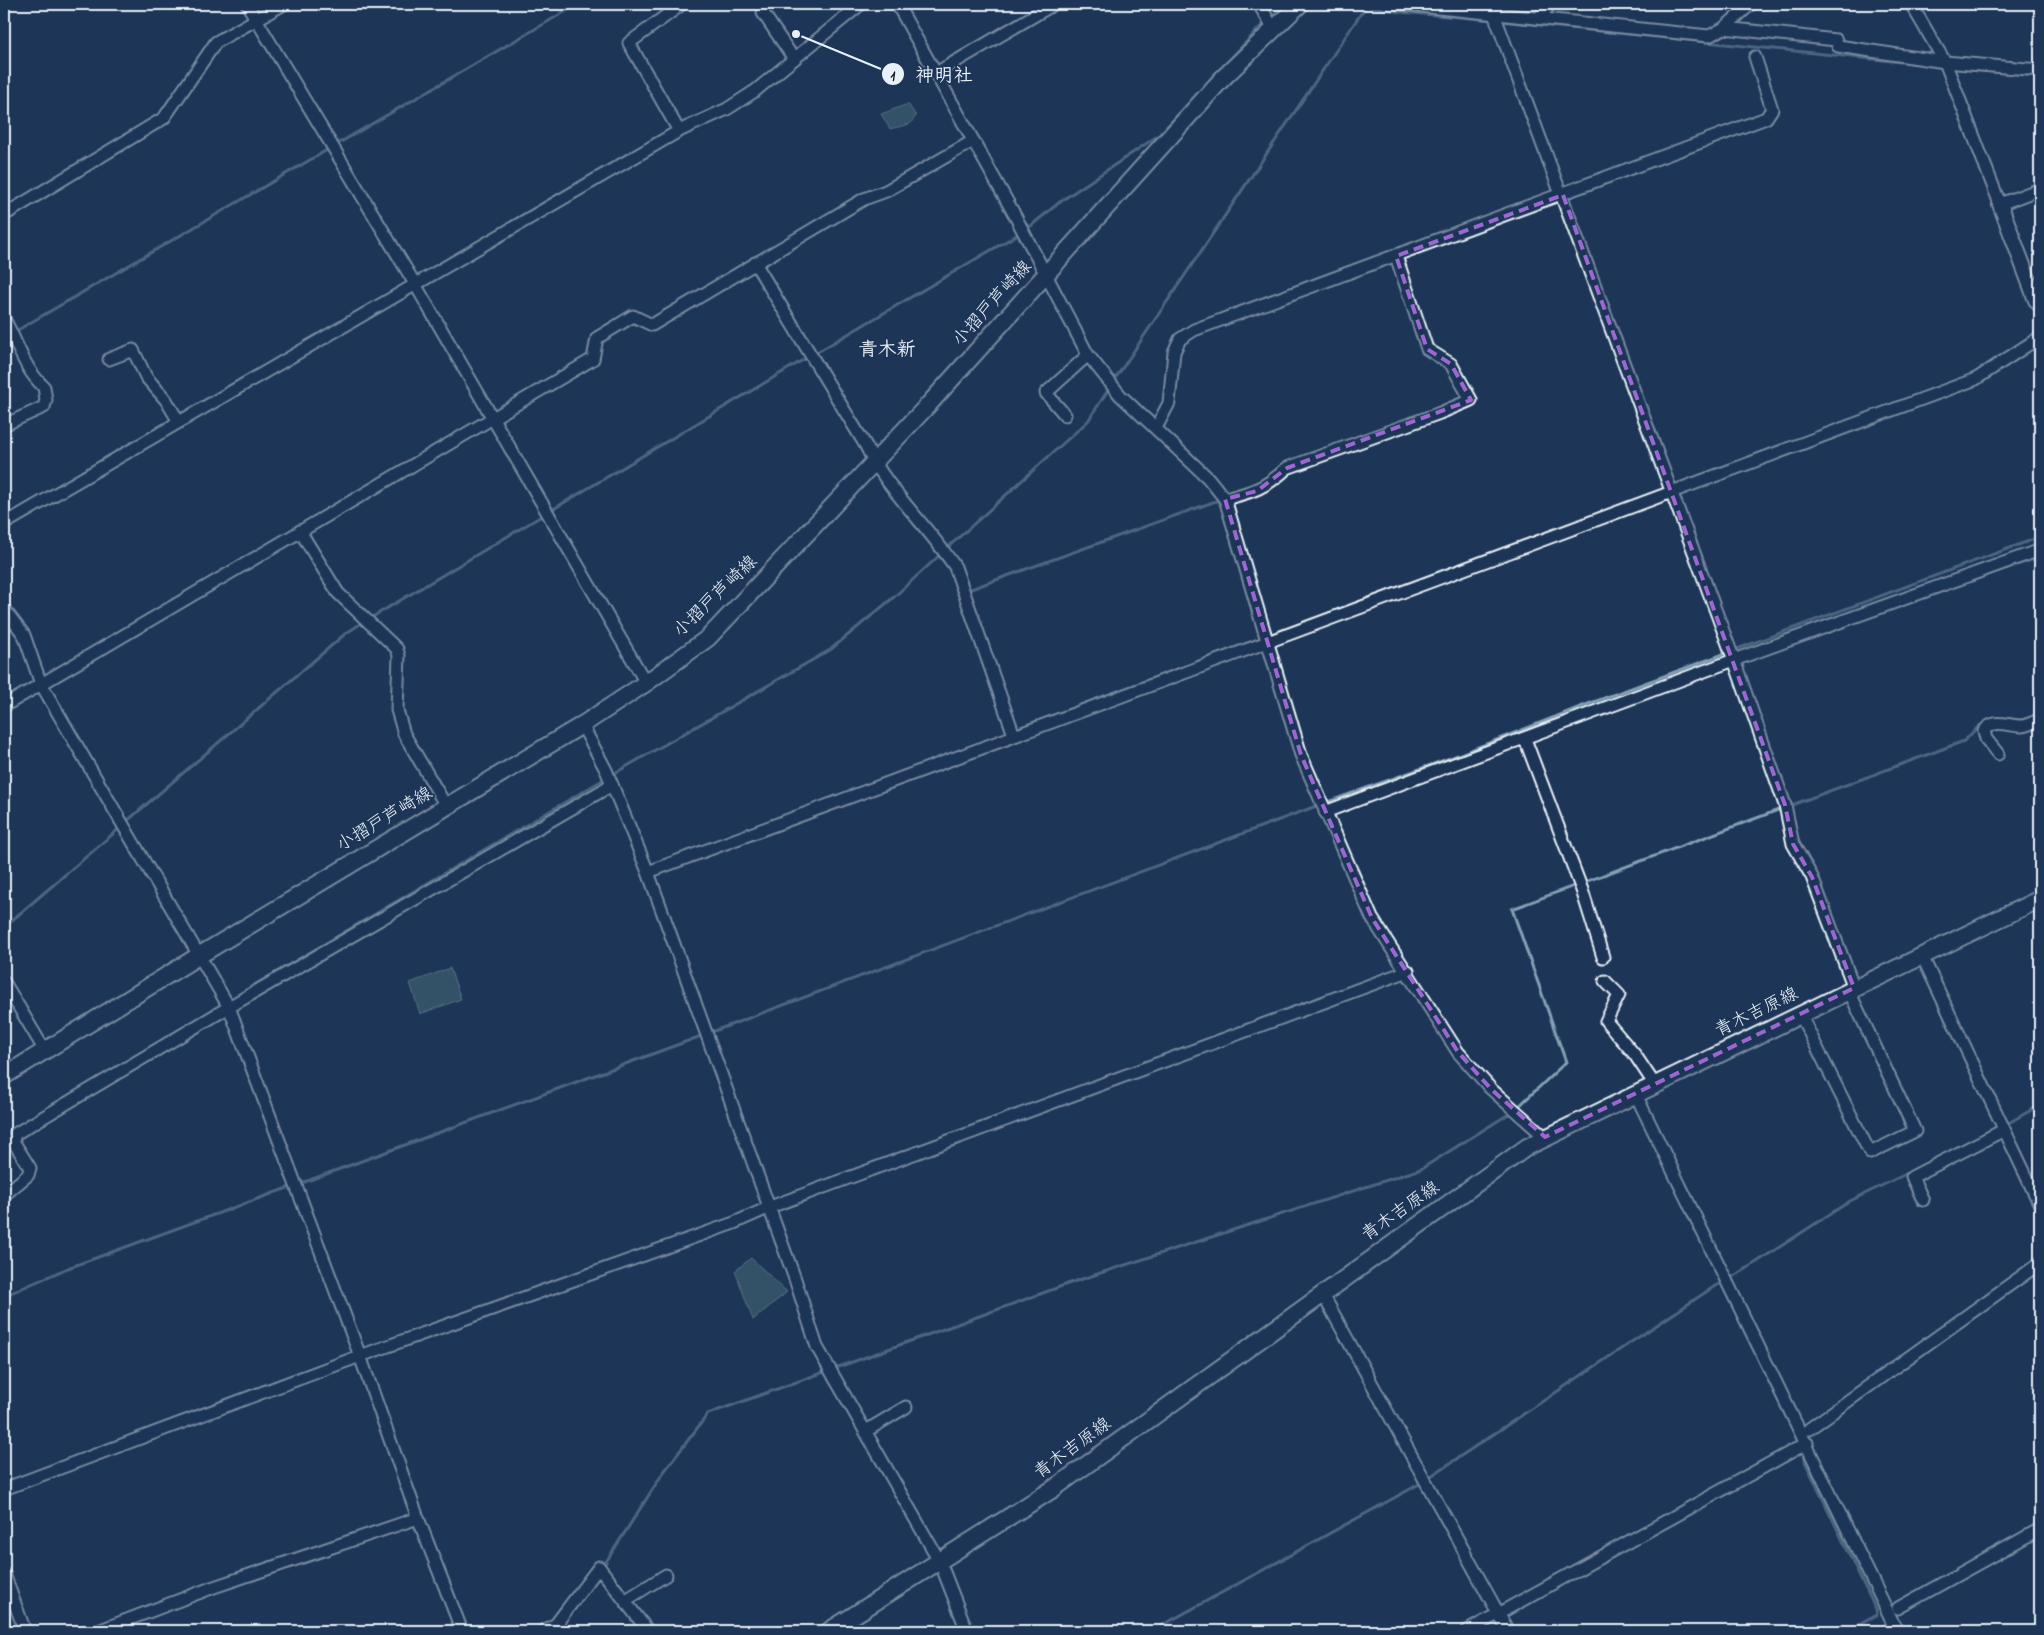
<svg xmlns="http://www.w3.org/2000/svg" width="2044" height="1635" viewBox="0 0 2044 1635" font-family="'Indie Flower','Klee One',sans-serif">
<style>
.green{fill:#4f767a;stroke:#9cb4b9}
.lines{fill:none;stroke-linecap:round;stroke-linejoin:round}
.stream{stroke:#84a1b5;stroke-width:3}
.minor-casing{stroke:#e8f1f8;stroke-width:15}
.tertiary-casing{stroke:#e8f1f8;stroke-width:18}
.secondary-casing{stroke:#e8f1f8;stroke-width:20}
.minor{stroke:#1d3557;stroke-width:11}
.tertiary{stroke:#1d3557;stroke-width:14}
.secondary{stroke:#1d3557;stroke-width:16}
.marked{fill:none;stroke:#9c67d0;stroke-width:4;stroke-dasharray:10 6;stroke-linejoin:round}
.labels{text-anchor:middle;dominant-baseline:central;stroke-width:4;stroke-linejoin:round;paint-order:stroke}
.street-label{font-size:18px;fill:#e8f1f8;stroke:#1d3557}
.neighbourhood-label{font-size:19px;font-weight:bold;fill:#e8f1f8;stroke:#1d3557}
.leader{fill:none;stroke:#e8f1f8;stroke-width:2}
.callout-dot{fill:#e8f1f8;stroke:#1d3557;stroke-width:2}
.mark-label{font-size:15px;text-anchor:middle;font-weight:bold;fill:#111}
.callout-label{font-size:19px;text-anchor:middle;font-weight:bold;fill:#e8f1f8;stroke:#1d3557;stroke-width:4;stroke-linejoin:round;paint-order:stroke}
</style>
<rect width="100%" height="100%" fill="#1d3557"/>
<filter id="ink" filterUnits="userSpaceOnUse"><feTurbulence type="fractalNoise" baseFrequency=".02" numOctaves="2"/><feDisplacementMap in="SourceGraphic" scale="10" xChannelSelector="R" yChannelSelector="G"/><feConvolveMatrix kernelMatrix="1 2 1 2 8 2 1 2 1" color-interpolation-filters="sRGB"/></filter>
<g filter="url(#ink)">
<g class="green">
<path d="M908,104L916,116L910,124L890,129L881,114Z"/>
<path d="M450,968L461,999L420,1014L410,983Z"/>
<path d="M751,1258L787,1292L753,1320L735,1271Z"/>
</g>
<g class="lines">
<g class="stream">
<path d="M1500,21L1931,65"/>
<path d="M1970,70L2040,76"/>
<path d="M1217,73L1264,23L1287,4"/>
<path d="M4,338L578,4"/>
<path d="M814,354L1027,229L1061,201L1159,135L1208,83"/>
<path d="M1113,382L1366,6L1400,12L1493,20"/>
<path d="M1261,492L1273,486"/>
<path d="M946,549L1088,421L1110,387"/>
<path d="M968,590L1216,501L1224,502"/>
<path d="M369,619L808,357"/>
<path d="M2009,719L2021,720L2035,716"/>
<path d="M1325,803L1453,757L1583,706L2040,537"/>
<path d="M126,822L345,634L363,622"/>
<path d="M4,927L121,827"/>
<path d="M248,989L594,785L830,650L894,597L942,553"/>
<path d="M709,1033L1319,805"/>
<path d="M1517,1108L1566,1062L1512,909L1964,741L1979,726L1993,719"/>
<path d="M33,1117L221,1005"/>
<path d="M2005,1125L2040,1105"/>
<path d="M4,1137L11,1131"/>
<path d="M299,1184L704,1035"/>
<path d="M4,1296L68,1268L293,1186"/>
<path d="M2002,1297L2040,1271"/>
<path d="M833,1369L1076,1281L1421,1169L1512,1112"/>
<path d="M1803,1457L1876,1610L1877,1615L1848,1631"/>
<path d="M1428,1478L1715,1286L1743,1271L1850,1201L1912,1171"/>
<path d="M602,1568L663,1473L708,1414L827,1371"/>
<path d="M1152,1631L1423,1482"/>
</g>
<defs>
<g id="minor">
<path d="M247,4L415,284L646,683"/>
<path d="M897,4L1013,212L1088,355L1120,395L1208,478L1225,499L1301,755L1372,918L1458,1052L1491,1089L1545,1137"/>
<path d="M1259,4L1273,28"/>
<path d="M1400,4L1709,36L1724,28L1836,40L1838,46L1945,62L2040,70"/>
<path d="M1488,4L1494,14L1734,660L1785,805L1793,844L1812,877L1854,988"/>
<path d="M1911,4L1945,62L2000,204L2040,189"/>
<path d="M763,13L794,59"/>
<path d="M1539,18L1550,4"/>
<path d="M1724,28L1751,4"/>
<path d="M936,73L1054,4"/>
<path d="M679,131L629,43L682,4"/>
<path d="M4,215L164,118L216,42L284,4"/>
<path d="M755,263L866,446C886,489 928,526 955,567L1014,735"/>
<path d="M4,319C18,343 23,368 44,387L46,400L44,407L4,425"/>
<path d="M109,359L133,350L146,377L166,400L179,422"/>
<path d="M1065,415L1046,393L1088,355"/>
<path d="M1156,428L1169,403L1174,352L1180,339L1194,330L1766,118L1772,109L1755,57"/>
<path d="M1225,499C1252,492 1266,488 1287,468L1440,413L1471,400L1451,364L1427,349L1396,256"/>
<path d="M4,524L679,131L727,109L755,91L861,4"/>
<path d="M300,531L338,593L397,649L399,656L397,710L404,734L446,806"/>
<path d="M4,609L24,635L41,684L229,1007L360,1356L418,1518L462,1631"/>
<path d="M4,706L593,359L597,338L633,316L652,325L864,199L886,191L973,141"/>
<path d="M582,725L606,770L648,872L795,1279L817,1347L940,1562L967,1631"/>
<path d="M1525,739L1582,890L1603,957"/>
<path d="M1998,754L1986,739L1984,731C1994,718 2007,726 2021,726C2027,726 2034,722 2040,719"/>
<path d="M1325,812L1734,660L2040,550"/>
<path d="M648,872L1976,379L2040,337"/>
<path d="M1922,956L2040,1205"/>
<path d="M1605,981L1619,995L1606,1021L1635,1055L1655,1085"/>
<path d="M4,982L45,1051"/>
<path d="M1800,1014L1870,1153L1915,1131L1849,991"/>
<path d="M1636,1095L1897,1631"/>
<path d="M4,1195L28,1175L30,1168L13,1141L15,1134L229,1007L612,785"/>
<path d="M1923,1200L1912,1177L2004,1130"/>
<path d="M1322,1293L1508,1631"/>
<path d="M1809,1429L2040,1263"/>
<path d="M866,1431L906,1407"/>
<path d="M4,1489L360,1356L734,1223L770,1207L1408,971"/>
<path d="M4,1574L25,1631"/>
<path d="M626,1600L666,1575"/>
<path d="M1898,1608L2040,1529"/>
<path d="M98,1631L214,1587L418,1518"/>
<path d="M543,1631L556,1624L599,1567L648,1631"/>
<path d="M1467,1631L1807,1443"/>
</g>
<path id="tertiary" d="M2000,204L2036,300L2040,305"/>
<g id="secondary">
<path d="M4,1076L200,955L582,725L646,683L708,638L930,403L1222,79L1300,4"/>
<path d="M829,1631L1053,1489L1527,1147L2040,899"/>
</g>
</defs>
<use href="#minor" class="minor-casing"/>
<use href="#tertiary" class="tertiary-casing"/>
<use href="#secondary" class="secondary-casing"/>
<use href="#minor" class="minor"/>
<use href="#tertiary" class="tertiary"/>
<use href="#secondary" class="secondary"/>
</g>
</g>
<path d="M0 0H2044V1635H0ZM1563,195L1785,805L1793,844L1812,877L1854,988L1545,1137L1491,1089L1458,1052L1372,918L1301,755L1225,499L1257,491L1287,468L1471,400L1451,364L1427,349L1396,256Z" fill="#1d3557" fill-opacity=".55" fill-rule="evenodd"/>
<path class="marked" d="M1563,195L1785,805L1793,844L1812,877L1854,988L1545,1137L1491,1089L1458,1052L1372,918L1301,755L1225,499L1257,491L1287,468L1471,400L1451,364L1427,349L1396,256Z"/>
<g class="labels">
<g class="street-label">
<text transform="translate(993 304) rotate(-48)">小摺戸芦崎線</text>
<text transform="translate(716 597) rotate(-44)">小摺戸芦崎線</text>
<text transform="translate(385 820) rotate(-31)">小摺戸芦崎線</text>
<text transform="translate(1757 1013) rotate(-26)">青木吉原線</text>
<text transform="translate(1401 1212) rotate(-35)">青木吉原線</text>
<text transform="translate(1073 1449) rotate(-36)">青木吉原線</text>
</g>
<g class="neighbourhood-label">
<text x="887" y="350">青木新</text>
</g>
</g>
<path class="leader" d="M796 34L893 74"/>
<g class="callout-dot">
<circle cx="796" cy="34" r="5"/>
<circle cx="893" cy="74" r="12"/>
</g>
<g class="mark-label">
<text x="893" y="80">1</text>
</g>
<g class="callout-label">
<text x="944" y="81">神明社</text>
</g>
<rect width="2044" height="1635" fill="none" stroke="#1d3557" stroke-width="20"/>
<rect x="10" y="10" width="2024" height="1615" fill="none" stroke="#e8f1f8" stroke-width="2" filter="url(#ink)"/>
</svg>
